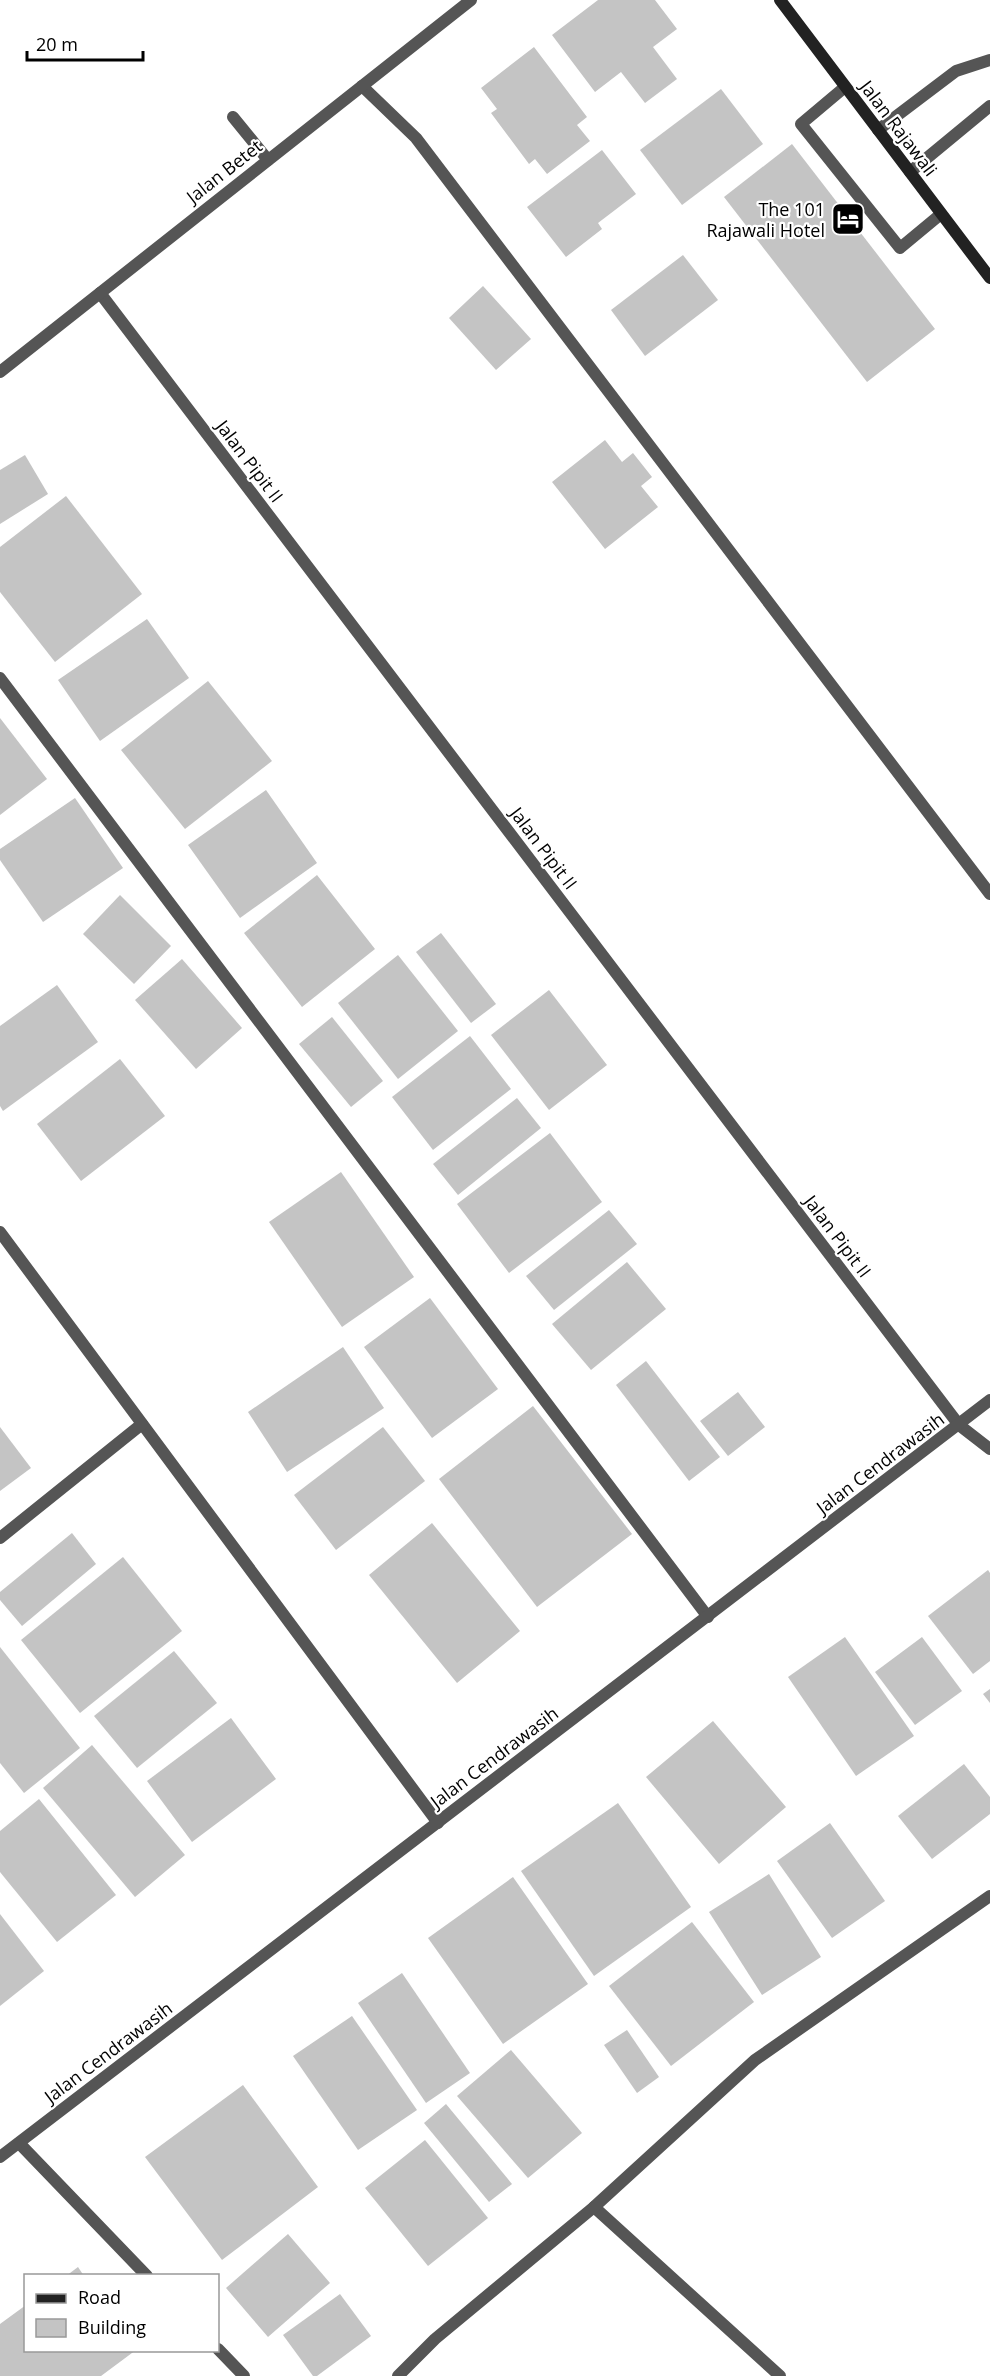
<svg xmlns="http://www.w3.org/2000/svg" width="990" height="2376" viewBox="0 0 990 2376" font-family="'Open Sans',sans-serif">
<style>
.building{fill:#c4c4c4}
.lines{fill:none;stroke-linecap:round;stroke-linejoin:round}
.lane{stroke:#555;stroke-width:12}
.street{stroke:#555;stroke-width:12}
.secondary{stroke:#222;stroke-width:12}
.labels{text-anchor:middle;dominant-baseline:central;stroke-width:4.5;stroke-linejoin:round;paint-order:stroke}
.street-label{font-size:18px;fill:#000;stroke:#fff}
.poi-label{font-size:18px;fill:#000;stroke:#fff;text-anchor:end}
</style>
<rect width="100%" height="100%" fill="#fff"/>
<g class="building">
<path d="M598,0H655L677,29L653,47L677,79L645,103L621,72L595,92L552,35Z"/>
<path d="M534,47L587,117L577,125L590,141L547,174L535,159L529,164L491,113L497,109L481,88Z"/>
<path d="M721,89L763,144L682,205L640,150Z"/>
<path d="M792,144L935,329L867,382L724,197Z"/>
<path d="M602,150L636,194L598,223L602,229L566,257L527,207Z"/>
<path d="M683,255L718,300L645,356L611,310Z"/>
<path d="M483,286L531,339L496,370L449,318Z"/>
<path d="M605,440L622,462L633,453L652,477L641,486L658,507L605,549L552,482Z"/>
<path d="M25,455L48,494L0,524V470Z"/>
<path d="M66,496L142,594L55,662L0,592V547Z"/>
<path d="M147,619L189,678L100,741L58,680Z"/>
<path d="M208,681L272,761L185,829L121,750Z"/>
<path d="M0,718L47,779L0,815Z"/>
<path d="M266,790L317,863L240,918L188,845Z"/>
<path d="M75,798L123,868L43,922L0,860V849Z"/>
<path d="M317,875L375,949L302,1007L244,933Z"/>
<path d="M120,895L171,946L134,984L83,934Z"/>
<path d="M441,933L496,1004L471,1023L416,952Z"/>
<path d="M398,955L458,1031L398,1079L338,1003Z"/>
<path d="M182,959L242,1028L196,1069L135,1000Z"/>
<path d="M57,985L98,1042L3,1111L0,1106V1026Z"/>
<path d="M549,990L607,1065L549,1110L491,1035Z"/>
<path d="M332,1017L383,1081L351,1107L299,1044Z"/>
<path d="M470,1036L511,1089L433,1150L392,1097Z"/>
<path d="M120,1059L165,1116L81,1181L37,1124Z"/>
<path d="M517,1098L541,1128L458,1195L433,1164Z"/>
<path d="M550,1133L602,1202L509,1273L457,1204Z"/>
<path d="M341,1172L414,1277L342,1327L269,1222Z"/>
<path d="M609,1210L637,1244L554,1310L526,1276Z"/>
<path d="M627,1262L666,1309L591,1370L552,1324Z"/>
<path d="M430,1298L498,1389L432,1438L364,1347Z"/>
<path d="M343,1347L384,1408L287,1472L248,1412Z"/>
<path d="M646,1361L720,1457L689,1481L616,1385Z"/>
<path d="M738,1392L765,1427L728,1456L700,1421Z"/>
<path d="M533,1406L632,1534L537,1607L439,1479Z"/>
<path d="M0,1427L31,1468L0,1491Z"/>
<path d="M383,1427L425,1481L336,1550L294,1495Z"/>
<path d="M432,1523L520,1631L457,1683L369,1575Z"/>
<path d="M72,1533L96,1564L22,1626L0,1600V1592Z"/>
<path d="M123,1557L182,1631L80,1713L21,1640Z"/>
<path d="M988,1570L990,1573V1661L973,1674L928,1616Z"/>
<path d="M845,1637L914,1736L856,1776L788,1677Z"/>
<path d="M922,1637L962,1691L915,1725L875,1672Z"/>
<path d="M0,1647L80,1748L24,1793L0,1763Z"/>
<path d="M174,1651L217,1703L137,1768L94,1716Z"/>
<path d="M990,1689V1703L983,1694Z"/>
<path d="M231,1718L276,1779L192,1842L147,1781Z"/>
<path d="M713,1721L786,1807L719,1864L646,1777Z"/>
<path d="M92,1745L185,1855L135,1897L43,1788Z"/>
<path d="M964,1764L990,1797V1814L932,1859L898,1816Z"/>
<path d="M39,1799L116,1895L57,1942L0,1872V1831Z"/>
<path d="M618,1803L691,1907L594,1976L521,1871Z"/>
<path d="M830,1823L885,1901L832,1938L777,1861Z"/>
<path d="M769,1874L821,1957L762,1995L709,1912Z"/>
<path d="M513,1877L588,1984L503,2044L428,1938Z"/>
<path d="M0,1914L44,1971L0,2006Z"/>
<path d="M692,1922L754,2002L671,2066L609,1986Z"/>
<path d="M402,1973L470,2073L426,2103L358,2003Z"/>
<path d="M352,2016L417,2110L358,2150L293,2056Z"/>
<path d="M627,2030L659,2077L637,2093L604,2045Z"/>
<path d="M511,2050L582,2133L528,2178L457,2096Z"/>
<path d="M243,2085L318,2187L222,2260L145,2157Z"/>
<path d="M446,2104L512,2184L489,2202L424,2123Z"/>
<path d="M425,2140L488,2218L428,2266L365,2188Z"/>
<path d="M288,2234L330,2283L268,2337L226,2288Z"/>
<path d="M78,2267L84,2276H66Z"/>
<path d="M340,2294L371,2336L317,2376H313L283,2335Z"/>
<path d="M26,2305V2350H136L101,2376H0V2324Z"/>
</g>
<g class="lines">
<g class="lane">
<path d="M845,87L801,124L900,248L941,214"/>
<path d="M233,117L268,160"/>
<path d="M878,130L956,71L990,60"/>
<path d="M910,172L990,106"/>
</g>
<g class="street">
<path d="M362,86L416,138L990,894"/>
<path d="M100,293L959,1425L990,1449"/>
<path d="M0,372L471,0"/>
<path d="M0,678L708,1617"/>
<path d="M0,1232L438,1823"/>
<path d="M0,1538L142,1424"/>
<path d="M19,2143L147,2276"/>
<path d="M0,2157L990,1400"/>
<path d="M594,2207L780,2376"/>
<path d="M218,2349L244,2376"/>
<path d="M398,2376L435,2339L594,2207L755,2060L990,1896"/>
</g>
<path class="secondary" d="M780,0L990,278"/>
</g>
<defs>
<symbol id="hotel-square" viewBox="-11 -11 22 22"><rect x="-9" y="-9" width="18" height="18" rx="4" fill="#000" stroke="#fff"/><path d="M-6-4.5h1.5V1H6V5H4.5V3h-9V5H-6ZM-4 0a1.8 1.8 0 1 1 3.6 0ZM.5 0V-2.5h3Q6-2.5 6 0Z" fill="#fff"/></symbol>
</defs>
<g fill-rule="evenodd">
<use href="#hotel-square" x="829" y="200" width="38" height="38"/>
</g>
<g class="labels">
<g class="street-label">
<text transform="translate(899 128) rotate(53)">Jalan Rajawali</text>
<text transform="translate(224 171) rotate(-38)">Jalan Betet</text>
<text transform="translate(250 461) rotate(53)">Jalan Pipit II</text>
<text transform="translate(544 848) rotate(53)">Jalan Pipit II</text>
<text transform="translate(838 1236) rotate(53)">Jalan Pipit II</text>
<text transform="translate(880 1463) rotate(-37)">Jalan Cendrawasih</text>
<text transform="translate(494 1757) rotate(-37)">Jalan Cendrawasih</text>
<text transform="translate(108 2052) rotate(-37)">Jalan Cendrawasih</text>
</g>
<g class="poi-label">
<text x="825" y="209">The 101<tspan x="825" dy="21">Rajawali Hotel</tspan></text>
</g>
</g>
<rect x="24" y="2274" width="195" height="78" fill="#ffffff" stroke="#999999" stroke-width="1.5"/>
<rect x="36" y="2294" width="30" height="9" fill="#222222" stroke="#999999" stroke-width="1.5"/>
<text x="78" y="2304" font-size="18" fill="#000000">Road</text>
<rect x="36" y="2319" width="30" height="18" fill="#c4c4c4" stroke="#999999" stroke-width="1.5"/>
<text x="78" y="2334" font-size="18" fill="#000000">Building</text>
<path d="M27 51v9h116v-9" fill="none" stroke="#000000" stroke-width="3"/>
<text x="36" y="51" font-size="18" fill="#000000" stroke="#ffffff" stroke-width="4.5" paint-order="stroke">20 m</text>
</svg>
